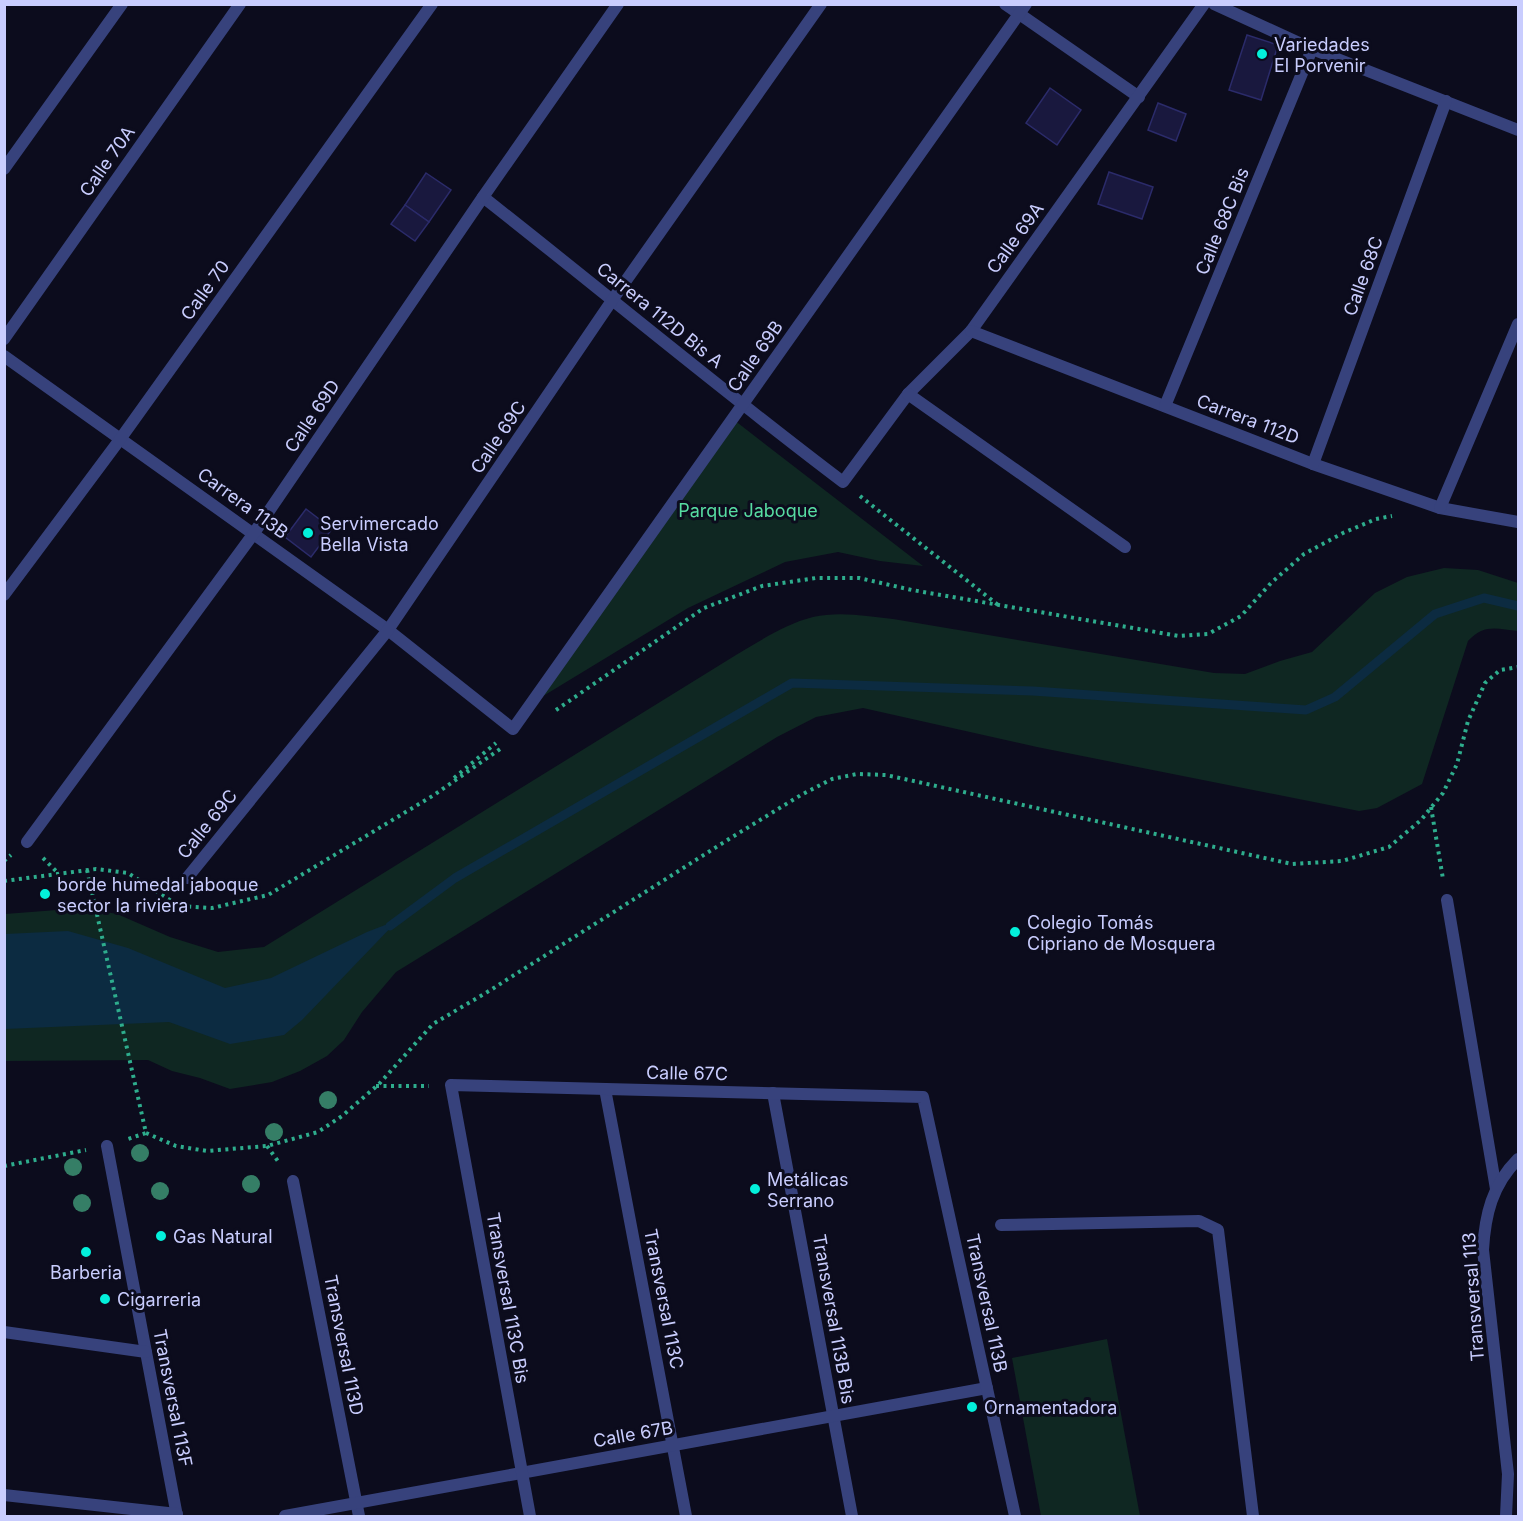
<svg xmlns="http://www.w3.org/2000/svg" width="1523" height="1521" viewBox="0 0 1523 1521" font-family="Inter,sans-serif">
<style>
.green{fill:#0f2722}
.water{fill:#0c2b41}
.lines{fill:none;stroke-linecap:round;stroke-linejoin:round}
.stream{stroke:#0c2b41;stroke-width:9}
.building{fill:#19183e;stroke:#2b2b6a;stroke-width:1.5}
.path{stroke:#2ead8d;stroke-width:4;stroke-dasharray:3 4.5;stroke-linecap:butt}
.service{stroke:#37427c;stroke-width:12}
.minor{stroke:#37427c;stroke-width:12}
.tertiary{stroke:#37427c;stroke-width:12}
.tree{fill:#357e66}
.poi-dot{fill:#03f0db;stroke:#0c0c1d;stroke-width:2}
.labels{text-anchor:middle;dominant-baseline:central;stroke-width:6;stroke-linejoin:round;paint-order:stroke}
.poi-label{font-size:18px;fill:#c9cdfe;stroke:#0c0c1d;text-anchor:start}
.street-label{font-size:18px;fill:#c9cdfe;stroke:#0c0c1d}
.park-label{font-size:18px;fill:#57dca2;stroke:#0c0c1d}
</style>
<rect width="100%" height="100%" fill="#0c0c1d"/>
<g class="green">
<path d="M734,420L923,566L880,561L838,552L785,562L688,608L535,701Z"/>
<path d="M1444,568L1478,570L1518,583V631C1498,629 1484,623 1468,641L1422,784L1377,808L1359,811L1037,747L863,708L816,717L777,737L396,972L362,1012L344,1040L327,1056L300,1071L272,1082L230,1089L200,1078L172,1071L148,1060L5,1061V914L83,908L117,914L170,937L218,952L264,947L736,655C760,641 785,624 813,617C839,611 867,616 893,619L1214,673L1245,674L1280,661L1312,652L1375,593L1407,577Z"/>
<path d="M1107,1339L1140,1516H1041L1012,1358Z"/>
</g>
<path class="water" d="M398,920L302,1020L284,1035L230,1044L169,1022L5,1029V934L68,931L128,948L225,988L271,978L367,932Z"/>
<g class="lines">
<path class="stream" d="M390,926L455,878L792,683L1033,691L1306,710L1335,697L1435,614L1484,598L1518,606"/>
</g>
<g class="building">
<path d="M1247,35L1278,45L1261,100L1229,90Z"/>
<path d="M1050,88L1081,110L1057,145L1026,123Z"/>
<path d="M1158,103L1186,114L1176,141L1148,130Z"/>
<path d="M1109,172L1153,187L1142,219L1098,204Z"/>
<path d="M426,173L451,190L429,222L405,205Z"/>
<path d="M405,205L429,222L415,241L391,224Z"/>
<path d="M306,509L332,529L311,557L285,537Z"/>
</g>
<g class="lines">
<g class="path">
<path d="M860,496L998,605"/>
<path d="M556,710L704,608L762,586L816,578H859L912,590L1179,636L1208,634L1241,616L1271,583L1304,554L1343,533L1376,519L1392,516"/>
<path d="M454,778L496,743"/>
<path d="M1431,807L1443,879"/>
<path d="M43,858L59,874"/>
<path d="M4,861L11,855"/>
<path d="M87,870L146,1133L128,1139"/>
<path d="M4,881L96,869L128,873L179,906L212,908L268,895L434,795L503,747"/>
<path d="M376,1086H429"/>
<path d="M146,1133L176,1146L207,1151L267,1146L318,1132L342,1116L379,1084L433,1024L489,991L729,839L801,795L832,779L857,774L886,775L1292,864L1342,861L1389,847L1421,820L1443,793L1457,764L1468,721L1485,683L1500,670L1518,667"/>
<path d="M267,1146L280,1164"/>
<path d="M4,1166L86,1150"/>
</g>
<g class="service">
<path d="M1447,900L1496,1189"/>
<path d="M1001,1225L1199,1221L1218,1230L1253,1516"/>
</g>
<g class="minor">
<path d="M1005,4L1139,97"/>
<path d="M1214,4L1312,49L1518,130"/>
<path d="M4,169L122,4"/>
<path d="M483,197C604,292 721,390 843,482L908,394L971,331L1204,4"/>
<path d="M971,331L1313,464L1440,508L1518,522"/>
<path d="M4,339L240,4"/>
<path d="M4,356L388,630L513,729L1026,4"/>
<path d="M908,394L1125,547"/>
<path d="M1165,406L1312,49"/>
<path d="M1313,464L1446,101"/>
<path d="M1440,508L1518,324"/>
<path d="M4,595L121,438L432,4"/>
<path d="M27,842L254,533L483,197L618,4"/>
<path d="M187,878L388,630L613,299L821,4"/>
<path d="M605,1089L686,1516"/>
<path d="M773,1093L852,1516"/>
<path d="M107,1146L177,1516"/>
<path d="M293,1181L359,1516"/>
<path d="M4,1332L146,1352"/>
<path d="M4,1495L177,1514"/>
<path d="M285,1516L987,1388"/>
<path d="M530,1516L451,1085L923,1097L1015,1516"/>
</g>
<path class="tertiary" d="M1506,1516L1508,1474L1483,1250C1485,1215 1492,1185 1518,1159"/>
</g>
<g class="tree">
<circle cx="328" cy="1100" r="9"/>
<circle cx="274" cy="1132" r="9"/>
<circle cx="140" cy="1153" r="9"/>
<circle cx="73" cy="1167" r="9"/>
<circle cx="251" cy="1184" r="9"/>
<circle cx="160" cy="1191" r="9"/>
<circle cx="82" cy="1203" r="9"/>
</g>
<g class="poi-dot">
<circle cx="1262" cy="54" r="6"/>
<circle cx="308" cy="533" r="6"/>
<circle cx="45" cy="894" r="6"/>
<circle cx="1015" cy="932" r="6"/>
<circle cx="755" cy="1189" r="6"/>
<circle cx="161" cy="1236" r="6"/>
<circle cx="86" cy="1252" r="6"/>
<circle cx="105" cy="1299" r="6"/>
<circle cx="972" cy="1407" r="6"/>
</g>
<g class="labels">
<g class="poi-label">
<text x="1274" y="44">Variedades<tspan x="1274" dy="21">El Porvenir</tspan></text>
<text x="320" y="523">Servimercado<tspan x="320" dy="21">Bella Vista</tspan></text>
<text x="57" y="884">borde humedal jaboque<tspan x="57" dy="21">sector la riviera</tspan></text>
<text x="1027" y="922">Colegio Tomás<tspan x="1027" dy="21">Cipriano de Mosquera</tspan></text>
<text x="767" y="1179">Metálicas<tspan x="767" dy="21">Serrano</tspan></text>
<text x="173" y="1236">Gas Natural</text>
<text x="86" y="1272" text-anchor="middle">Barberia</text>
<text x="117" y="1299">Cigarreria</text>
<text x="984" y="1407">Ornamentadora</text>
</g>
<g class="street-label">
<text transform="translate(107 161) rotate(-55)">Calle 70A</text>
<text transform="translate(1222 221) rotate(-68)">Calle 68C Bis</text>
<text transform="translate(1015 238) rotate(-54)">Calle 69A</text>
<text transform="translate(1363 276) rotate(-70)">Calle 68C</text>
<text transform="translate(205 290) rotate(-54)">Calle 70</text>
<text transform="translate(660 315) rotate(39)">Carrera 112D Bis A</text>
<text transform="translate(755 356) rotate(-55)">Calle 69B</text>
<text transform="translate(312 416) rotate(-56)">Calle 69D</text>
<text transform="translate(1248 419) rotate(21)">Carrera 112D</text>
<text transform="translate(498 437) rotate(-56)">Calle 69C</text>
<text transform="translate(243 503) rotate(36)">Carrera 113B</text>
<text transform="translate(207 824) rotate(-51)">Calle 69C</text>
<text transform="translate(687 1073) rotate(1)">Calle 67C</text>
<text transform="translate(1473 1297) rotate(-94)">Transversal 113</text>
<text transform="translate(508 1298) rotate(80)">Transversal 113C Bis</text>
<text transform="translate(664 1299) rotate(79)">Transversal 113C</text>
<text transform="translate(987 1303) rotate(78)">Transversal 113B</text>
<text transform="translate(834 1319) rotate(80)">Transversal 113B Bis</text>
<text transform="translate(344 1345) rotate(79)">Transversal 113D</text>
<text transform="translate(173 1398) rotate(79)">Transversal 113F</text>
<text transform="translate(633 1434) rotate(-10)">Calle 67B</text>
</g>
<g class="park-label">
<text x="748" y="510">Parque Jaboque</text>
</g>
</g>
<rect width="1523" height="1521" fill="none" stroke="#c9cdfe" stroke-width="12"/>
</svg>
